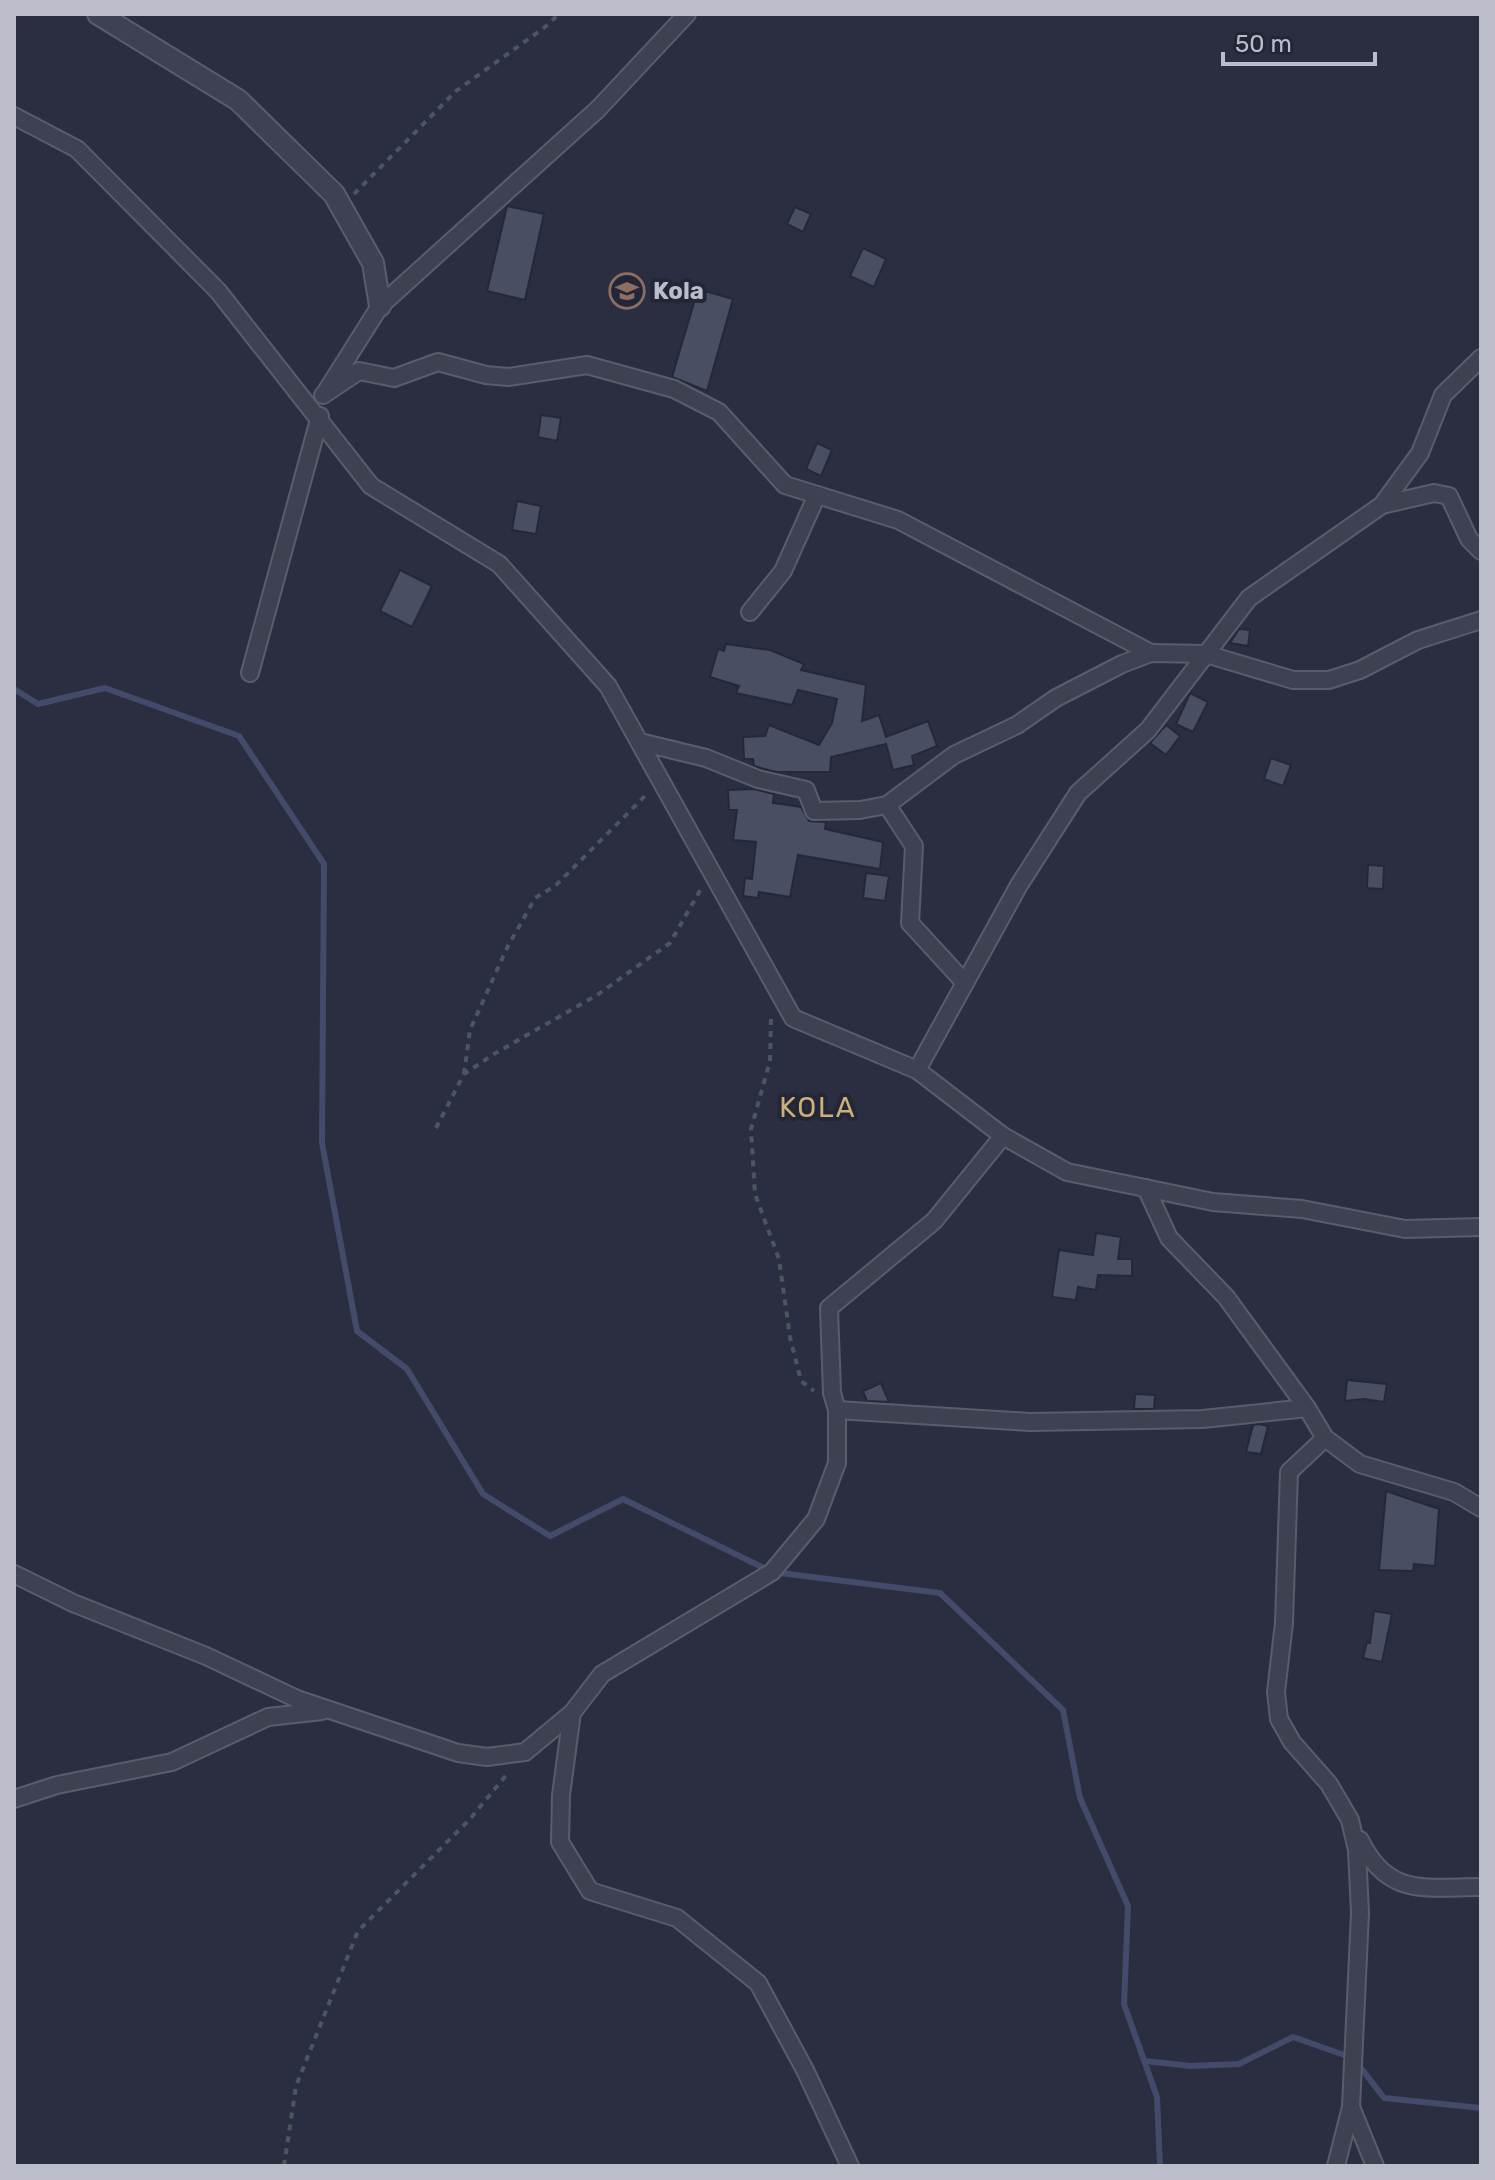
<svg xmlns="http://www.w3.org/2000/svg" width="1495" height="2180" viewBox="0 0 1495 2180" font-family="Rubik,sans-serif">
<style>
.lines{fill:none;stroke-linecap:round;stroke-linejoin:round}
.stream{stroke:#444a69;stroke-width:6}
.building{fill:#4a4e62;stroke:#252838;stroke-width:2}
.minor-casing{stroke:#5a5c6b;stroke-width:20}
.tertiary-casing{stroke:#5a5c6b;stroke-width:24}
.path{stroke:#4b575e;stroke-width:4;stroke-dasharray:6 6;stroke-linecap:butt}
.minor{stroke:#3e4151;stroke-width:16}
.tertiary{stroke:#3e4151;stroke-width:20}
.labels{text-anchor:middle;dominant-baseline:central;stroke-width:8;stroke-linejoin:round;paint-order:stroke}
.poi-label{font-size:24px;font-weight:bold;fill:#bcbdcb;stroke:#232636;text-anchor:start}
.quarter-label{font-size:28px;letter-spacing:2px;fill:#cbb177;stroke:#232636}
</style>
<rect width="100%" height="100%" fill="#2b2e41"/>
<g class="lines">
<g class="stream">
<path d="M14,689L38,704L105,688L239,736L324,864L322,1143L357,1331L407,1369L483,1494L550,1536L623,1499L772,1572L940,1593L1063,1710L1080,1798L1128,1906L1124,2004L1157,2097L1160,2166"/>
<path d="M1145,2061L1191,2066L1239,2064L1293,2037L1350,2057"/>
<path d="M1358,2064L1384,2098L1481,2108"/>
</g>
</g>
<g class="building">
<path d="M507,206L544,214L525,300L487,291Z"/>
<path d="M795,207L811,214L803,232L787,224Z"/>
<path d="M863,248L886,259L874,287L850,276Z"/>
<path d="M698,289L733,299L707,391L672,377Z"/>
<path d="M541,415L561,418L557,441L538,437Z"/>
<path d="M817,443L832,450L821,476L806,469Z"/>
<path d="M517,501L541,506L536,534L512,530Z"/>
<path d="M400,570L432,586L412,627L380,611Z"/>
<path d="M1239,629L1250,630L1248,646L1230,643Z"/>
<path d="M726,644L770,650L804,664L801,670L866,685L862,721L879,715L886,737L928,721L937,746L912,756L914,765L893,770L886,744L831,757L830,772H776L754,766L753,759H744L743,737L765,736L769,725L819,745L832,723L837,699L798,690L792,705L736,693L739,686L710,677L718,649L724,651Z"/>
<path d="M1190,693L1208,702L1193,732L1176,724Z"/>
<path d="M1166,725L1180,736L1166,755L1150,743Z"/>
<path d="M1271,758L1291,765L1283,786L1264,779Z"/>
<path d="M754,789L774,794L773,803L801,807L809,821L826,822L825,829L883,842L880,869L798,855L790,897L759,892L758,898L743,896L745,878L752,879L756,842L733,840L737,810H729L728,790Z"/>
<path d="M1368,865L1384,866L1383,889L1367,888Z"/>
<path d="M866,873L889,876L885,901L863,898Z"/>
<path d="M1096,1233L1121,1237L1118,1259H1132V1276L1098,1275L1096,1290L1078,1287L1076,1300L1052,1297L1059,1250L1093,1255Z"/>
<path d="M1347,1380L1387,1384L1384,1402L1364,1399L1345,1401Z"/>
<path d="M881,1383L889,1402L867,1401L863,1391Z"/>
<path d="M1135,1394L1155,1395L1154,1409H1134Z"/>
<path d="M1259,1424L1268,1426L1261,1454L1246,1452L1253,1425Z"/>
<path d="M1386,1491L1439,1509L1435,1566L1414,1564L1413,1571L1379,1570Z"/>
<path d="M1374,1611L1392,1614L1382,1662L1363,1658L1367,1642L1370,1643Z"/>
</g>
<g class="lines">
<defs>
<g id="minor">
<path d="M14,116L77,149L218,291L371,486L499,564L608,686L793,1018L917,1070L1003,1136L1067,1172L1213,1202L1302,1209L1405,1229L1481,1227"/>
<path d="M327,390L380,306L598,109L687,14"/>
<path d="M323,395L359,371L394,378L438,362L486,375L508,377L587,365L674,389L719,412L785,485L898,520L1151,653"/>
<path d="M1382,505L1434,493L1449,496L1469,539L1481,551"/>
<path d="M750,612L783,571L817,495"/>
<path d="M250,673L320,416"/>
<path d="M640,742L706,758L758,779L806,790L814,811L860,810L887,805L914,846L910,923L965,983"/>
<path d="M887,805L954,755L1017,725L1056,698L1122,664L1151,653L1206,654L1293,680H1329L1360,670L1418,640L1481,620"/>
<path d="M917,1070L1019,885L1078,793L1148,730L1249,598L1382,505L1420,453L1443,395L1481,358"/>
<path d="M1146,1188L1169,1238L1226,1297L1307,1408L1325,1438L1360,1464L1454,1492L1481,1508"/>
<path d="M837,1410L1030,1422L1203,1419L1307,1408"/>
<path d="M1325,1438L1289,1472L1284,1623L1276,1692L1279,1719L1292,1742L1329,1784L1350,1820L1357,1850L1360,1913L1351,2107L1336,2166"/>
<path d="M14,1574L73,1603L206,1656L297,1699L458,1753L487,1757L525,1752L572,1713"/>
<path d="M14,1799L57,1785L172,1762L268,1717L322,1711"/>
<path d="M1360,1840C1388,1898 1426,1887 1481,1887"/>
<path d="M1351,2107L1375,2166"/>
<path d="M850,2166L805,2070L758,1983L677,1918L590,1891L560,1842L561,1795L572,1713L602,1674L772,1572L816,1519L837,1463V1410L832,1393L829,1308L934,1221L1003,1136"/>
</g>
<path id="tertiary" d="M98,14L238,100L334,194L373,263L380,306"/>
</defs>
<use href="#minor" class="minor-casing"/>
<use href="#tertiary" class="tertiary-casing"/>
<g class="path">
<path d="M354,194L456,91L545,27L559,14"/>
<path d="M771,1019L770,1061L751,1129L755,1194L779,1259L790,1337L801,1381L814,1391"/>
<path d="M464,1074L470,1030L507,948L535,898L555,886L648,793"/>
<path d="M436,1128L464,1074L494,1054L597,995L670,943L702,887"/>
<path d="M284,2166L296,2086L358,1931L470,1819L508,1773"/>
</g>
<use href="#minor" class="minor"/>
<use href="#tertiary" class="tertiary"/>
</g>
<defs>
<symbol id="school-ring" viewBox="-11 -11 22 22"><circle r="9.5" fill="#232636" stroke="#8d6e63" stroke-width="1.5"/><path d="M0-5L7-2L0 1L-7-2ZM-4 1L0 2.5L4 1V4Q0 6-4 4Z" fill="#8d6e63"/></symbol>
</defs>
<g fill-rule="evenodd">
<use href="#school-ring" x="607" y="271" width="40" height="40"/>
</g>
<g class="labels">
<g class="poi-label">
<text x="653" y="291">Kola</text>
</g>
<g class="quarter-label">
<text x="818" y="1107">KOLA</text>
</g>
</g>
<rect width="1495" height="2180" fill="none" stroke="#bcbdcb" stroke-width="32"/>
<path d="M1223 52v12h152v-12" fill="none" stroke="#bcbdcb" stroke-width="4"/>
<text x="1235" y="52" font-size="24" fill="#bcbdcb" stroke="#232636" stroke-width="6" paint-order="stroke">50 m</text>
</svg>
